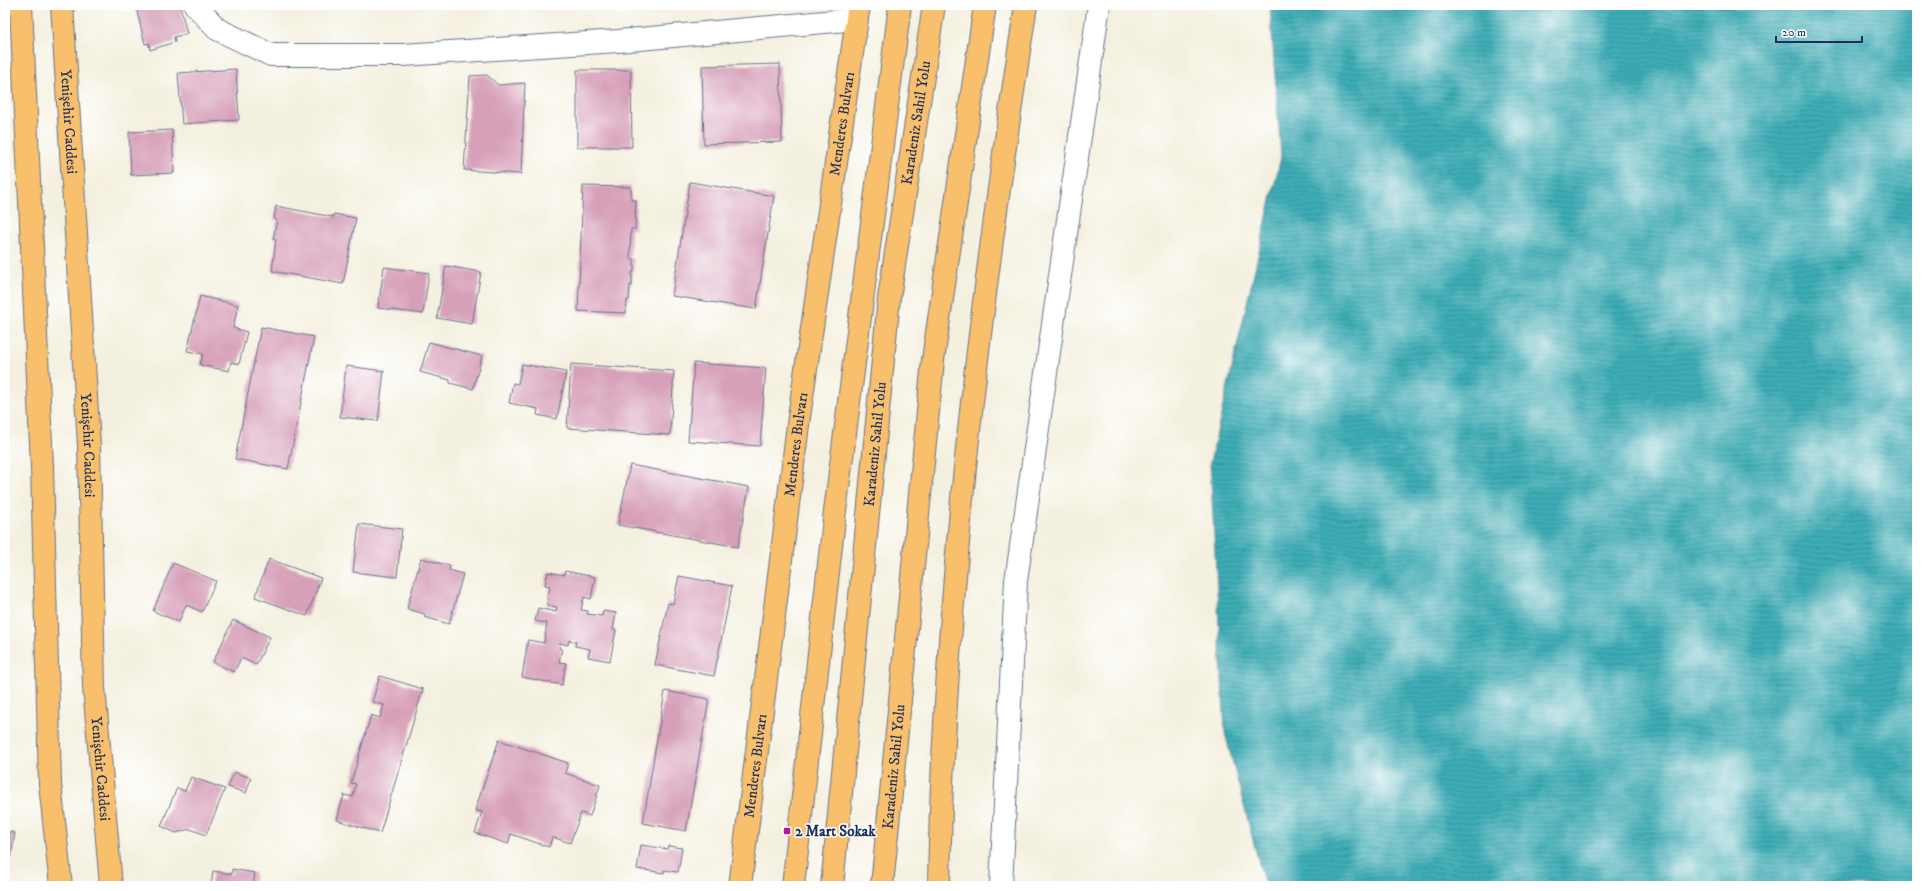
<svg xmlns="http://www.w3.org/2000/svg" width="1922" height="891" viewBox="0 0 1922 891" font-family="'IM FELL DW Pica',serif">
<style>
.water{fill:url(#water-rules);stroke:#2c6e8a}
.building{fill:#d7a0b9}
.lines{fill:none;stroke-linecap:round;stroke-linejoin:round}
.minor-casing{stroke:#67738b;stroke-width:24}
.major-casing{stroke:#67738b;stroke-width:24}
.highway-casing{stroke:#67738b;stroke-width:24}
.minor{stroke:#fff;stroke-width:22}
.major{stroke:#f8bf6c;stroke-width:22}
.highway{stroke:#f8bf6c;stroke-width:22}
.poi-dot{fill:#b5179e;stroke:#fff;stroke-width:1.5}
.labels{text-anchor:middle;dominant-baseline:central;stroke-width:3;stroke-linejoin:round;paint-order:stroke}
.street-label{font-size:15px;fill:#1b2f5e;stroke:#fff}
.poi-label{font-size:15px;font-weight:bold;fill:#1b2f5e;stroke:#fff;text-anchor:start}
</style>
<defs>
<pattern id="water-rules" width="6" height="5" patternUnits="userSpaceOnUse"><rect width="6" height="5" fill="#3cadb6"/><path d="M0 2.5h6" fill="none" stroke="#328d97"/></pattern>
</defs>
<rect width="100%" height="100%" fill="#fff"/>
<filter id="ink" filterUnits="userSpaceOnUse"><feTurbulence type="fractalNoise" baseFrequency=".025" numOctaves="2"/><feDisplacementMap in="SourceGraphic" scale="8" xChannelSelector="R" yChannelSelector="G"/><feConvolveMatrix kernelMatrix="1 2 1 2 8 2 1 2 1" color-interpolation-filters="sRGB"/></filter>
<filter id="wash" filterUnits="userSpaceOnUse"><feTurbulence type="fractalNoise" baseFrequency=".012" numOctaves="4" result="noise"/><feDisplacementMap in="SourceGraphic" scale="16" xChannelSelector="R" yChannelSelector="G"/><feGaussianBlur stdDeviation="0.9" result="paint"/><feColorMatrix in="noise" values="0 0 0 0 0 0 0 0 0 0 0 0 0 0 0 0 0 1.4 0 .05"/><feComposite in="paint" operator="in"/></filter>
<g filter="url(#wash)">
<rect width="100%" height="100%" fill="#f4f0df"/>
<path class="water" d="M1270,5H1917V886H1265L1225,733L1210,462L1281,157Z"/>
<g id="blocks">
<g class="building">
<path d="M164,5H180L187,34L174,37L175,42L150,50L149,43L145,44L137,11Z"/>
<path d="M780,64L782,142L704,144L702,66Z"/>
<path d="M236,69L239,120L182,124L178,73Z"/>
<path d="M577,70H631L632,147H577Z"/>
<path d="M487,75L498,85L525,83L521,174L464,170L470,76Z"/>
<path d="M172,130L174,173L131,175L129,132Z"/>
<path d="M690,182L774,196L756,309L672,296Z"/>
<path d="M583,186L631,187V200H636L635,229H631L630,259H634V272H632V286L630,285L629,300H627L626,313L578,311Z"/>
<path d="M276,206L333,217L334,214L356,218L343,284L272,271L276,239H273L277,220L274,219Z"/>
<path d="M446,266L481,272L472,324L437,318Z"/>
<path d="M384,267L429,273L423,314L378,308Z"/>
<path d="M200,296L238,305L233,328L247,332L239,364L231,362L229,371L200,365L203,354L187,351Z"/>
<path d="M261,327L314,337L288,469L235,459Z"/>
<path d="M429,342L482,356L473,389L450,383V380L420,372Z"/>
<path d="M694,363L766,368L760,446L688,441Z"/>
<path d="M522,364L566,372L557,419L537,415L538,409L509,403L513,383L518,384Z"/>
<path d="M571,364L674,371L670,435L567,428Z"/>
<path d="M346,366L384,371L378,421L340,417Z"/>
<path d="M630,465L749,487L738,547L618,525Z"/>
<path d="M359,524L402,529L397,577L353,572Z"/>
<path d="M421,558L450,566L449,570L463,574L449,624L424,617L425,614L407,609Z"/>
<path d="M269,559L321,578L307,616L255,597Z"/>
<path d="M173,563L216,581L202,612L186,605L179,622L153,611Z"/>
<path d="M565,571L595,577L591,599L584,597L581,610L588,611L587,614L602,616L603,611L616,613L613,630H616L610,661L588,657L590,649L575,646L576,642L569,640L568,645L560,643L559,648L562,649L559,662L566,663L562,685L522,677L528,640L544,643L547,623L535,621L538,608L556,612L557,607L547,605L550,586L545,585L548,572L564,575Z"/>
<path d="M679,576L732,586L714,676L655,665L668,603L673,604Z"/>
<path d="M233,620L270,637L256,665L241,658L234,672L213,662Z"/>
<path d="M380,676L423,689L380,833L337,820L344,795L353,797L356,784L351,783L371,715L380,718L384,705L372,702Z"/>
<path d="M665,691L709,699L686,831L643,823Z"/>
<path d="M499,740L568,763L565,773L600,785L590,816L581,813L570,843L552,837L549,847L511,834L508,844L475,833L482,812L475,810Z"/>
<path d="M234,772L251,778L246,793L228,787Z"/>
<path d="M191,777L225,789L206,835L190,829L176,833L161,826L177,788L185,791Z"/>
<path d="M5,832L15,833L11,857L5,856Z"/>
<path d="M641,845L667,849L668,846L682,848L678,872L664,870V873L637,869Z"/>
<path d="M232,869L255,873L253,886H211L213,871L232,874Z"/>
</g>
</g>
</g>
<g filter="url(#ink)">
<use href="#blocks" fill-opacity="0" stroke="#67738b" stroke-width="1"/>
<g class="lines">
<defs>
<g id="minor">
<path d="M195,5L217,29L271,55H403L618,41L857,19"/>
<path d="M1001,886L1016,581L1099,5"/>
</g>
<g id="major">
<path d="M21,5L42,466L50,784L61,886"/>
<path id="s1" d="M62,5L89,445L94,687L111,886"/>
<path id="s2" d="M740,886L799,417L859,5"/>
<path d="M793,886L834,519L900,5"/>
<path d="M939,886C944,590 981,297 1026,5"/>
</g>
<g id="highway">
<path id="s3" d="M832,886L889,298L934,5"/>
<path id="s4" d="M882,886L933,360L985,5"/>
</g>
</defs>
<use href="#minor" class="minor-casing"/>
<use href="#major" class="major-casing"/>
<use href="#highway" class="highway-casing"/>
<use href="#minor" class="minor"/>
<use href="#major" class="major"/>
<use href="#highway" class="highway"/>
</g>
</g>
<rect class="poi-dot" x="783" y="827" width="8" height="8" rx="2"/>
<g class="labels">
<g class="street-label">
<text stroke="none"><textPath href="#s1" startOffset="117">Yenişehir Caddesi</textPath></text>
<text stroke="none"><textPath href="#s3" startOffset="768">Karadeniz Sahil Yolu</textPath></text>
<text stroke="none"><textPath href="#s2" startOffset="769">Menderes Bulvarı</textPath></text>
<text stroke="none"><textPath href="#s3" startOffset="444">Karadeniz Sahil Yolu</textPath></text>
<text stroke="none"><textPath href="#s2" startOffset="445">Menderes Bulvarı</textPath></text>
<text stroke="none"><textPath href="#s1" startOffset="441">Yenişehir Caddesi</textPath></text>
<text stroke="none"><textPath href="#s2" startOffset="121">Menderes Bulvarı</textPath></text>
<text stroke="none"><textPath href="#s4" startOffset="120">Karadeniz Sahil Yolu</textPath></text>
<text stroke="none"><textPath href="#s1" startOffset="765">Yenişehir Caddesi</textPath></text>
</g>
<g class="poi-label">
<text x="795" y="831">2 Mart Sokak</text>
</g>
</g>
<rect width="1922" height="891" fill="none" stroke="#fff" stroke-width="20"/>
<path d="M1776 36v6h86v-6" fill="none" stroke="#1b2f5e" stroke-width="2"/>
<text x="1782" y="36" font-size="12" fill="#1b2f5e" stroke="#ffffff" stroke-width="3" paint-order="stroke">20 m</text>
</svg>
